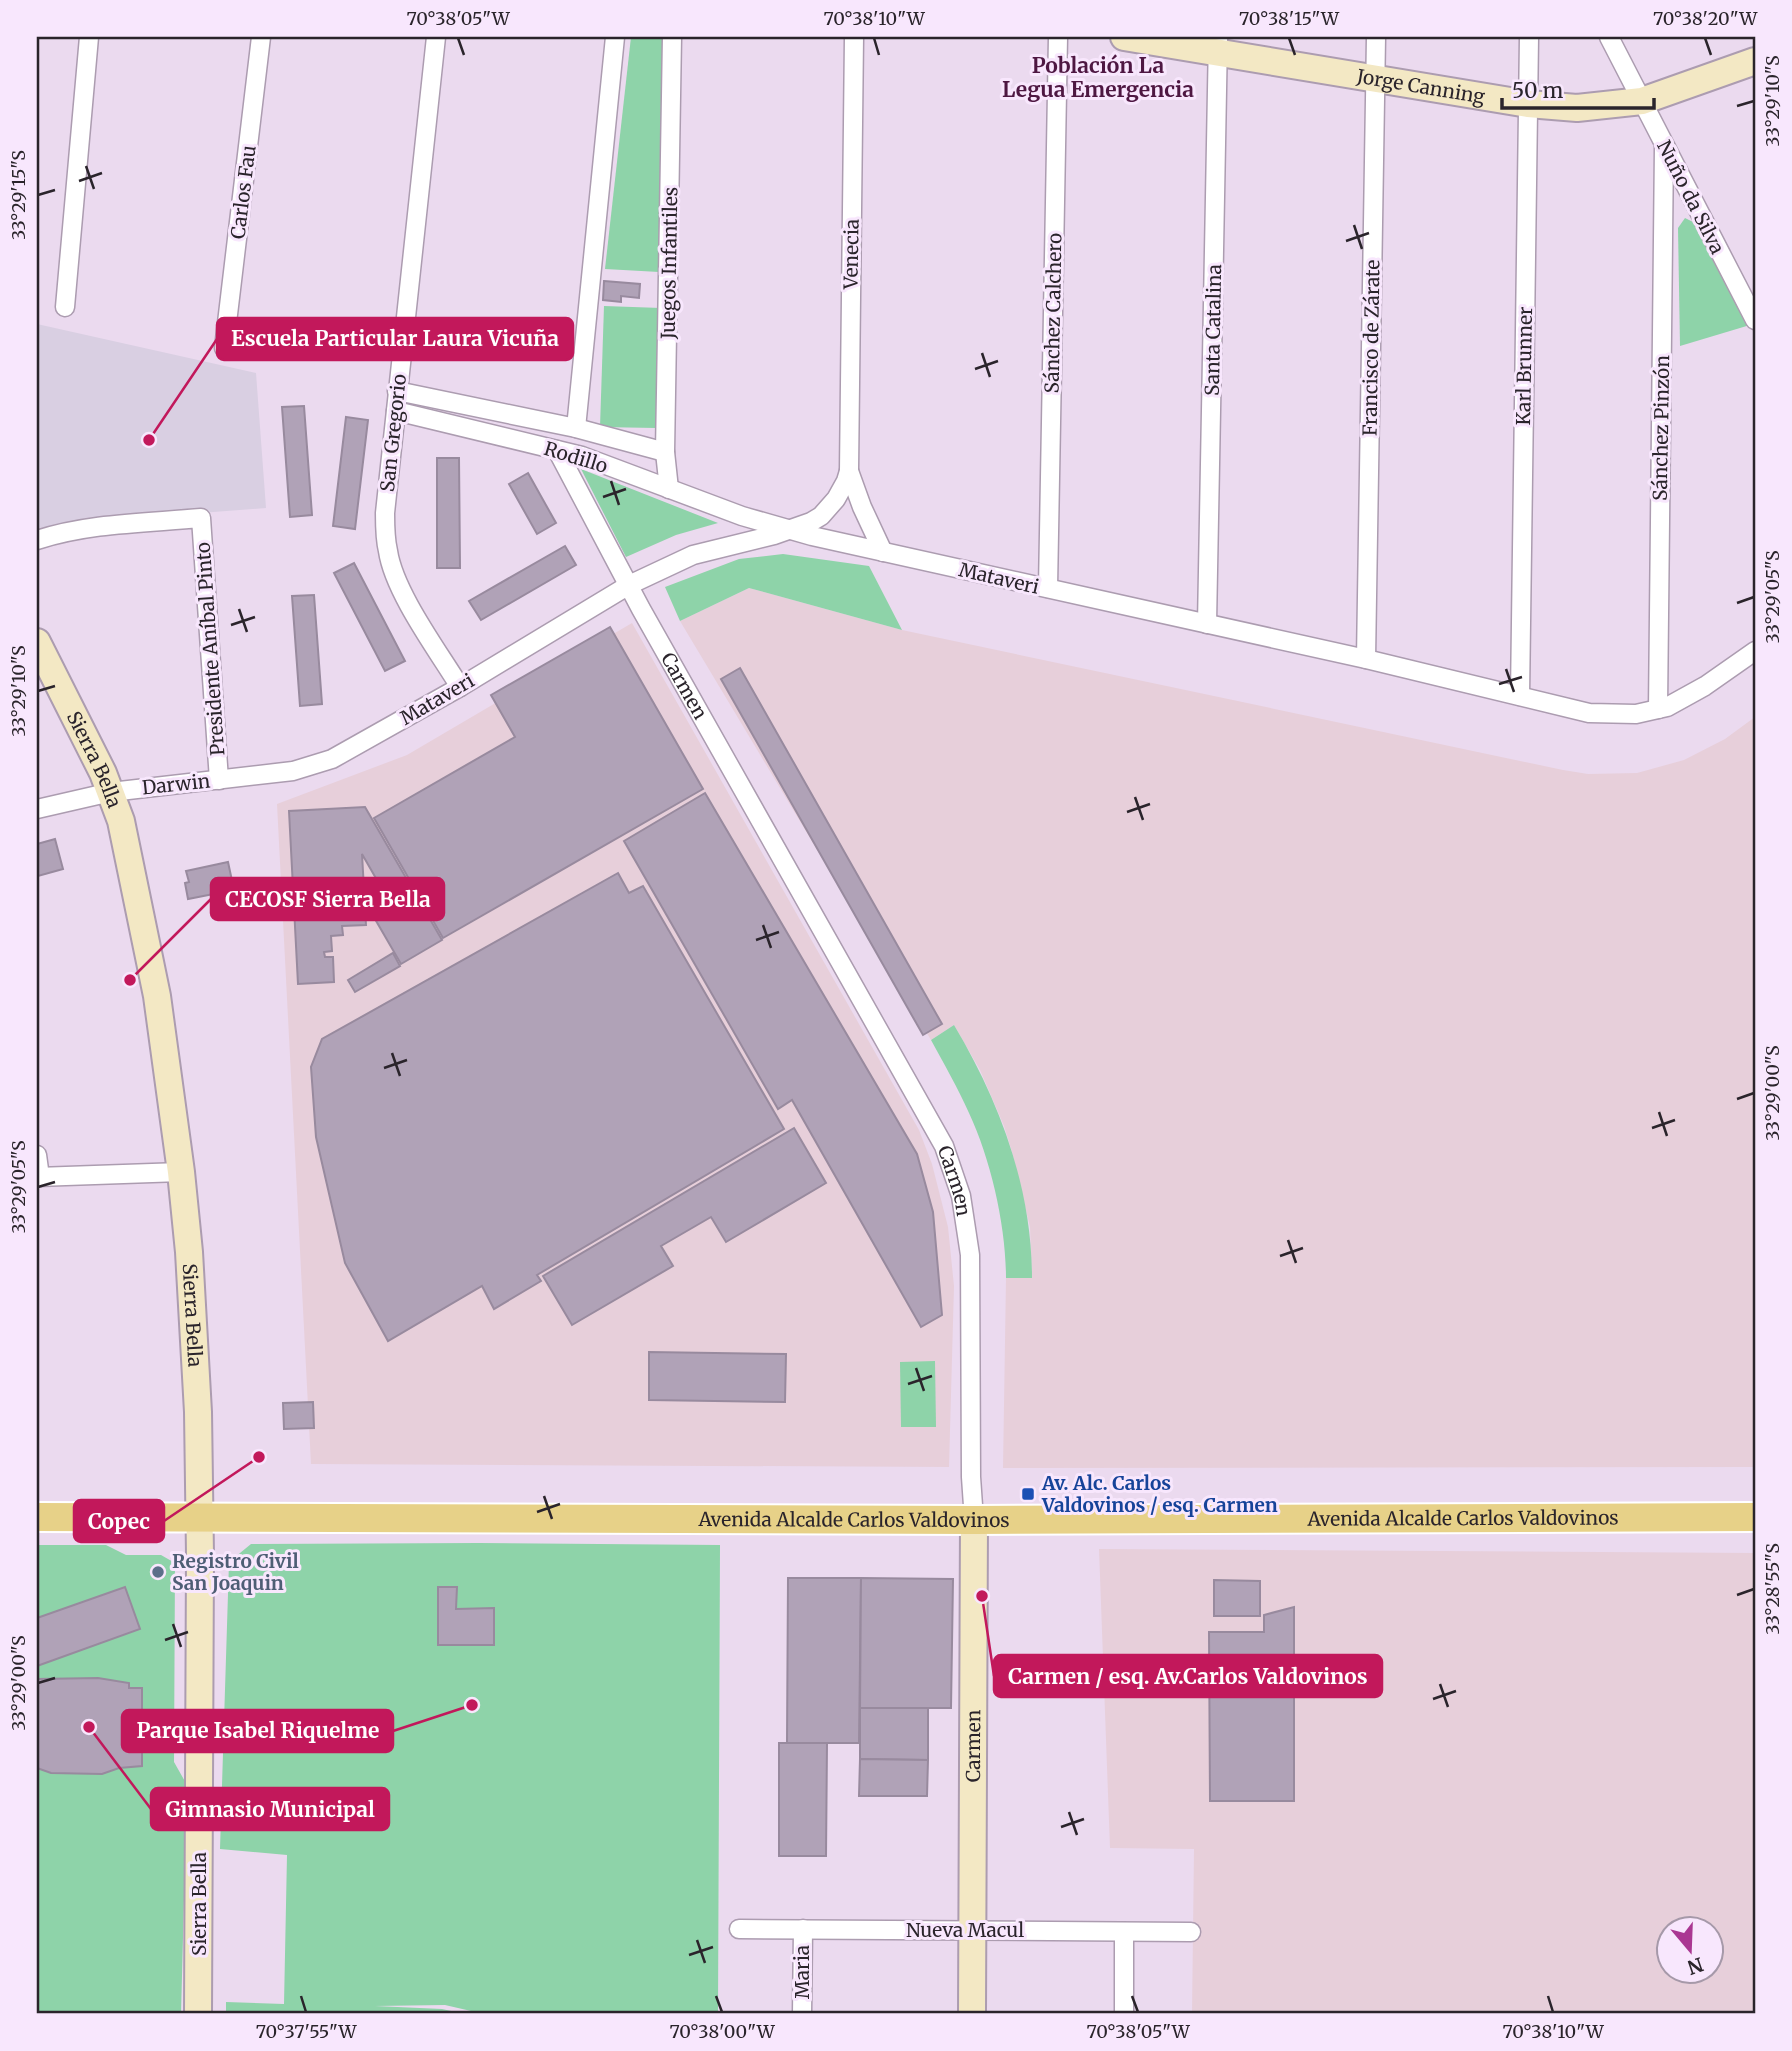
<svg xmlns="http://www.w3.org/2000/svg" width="1792" height="2051" viewBox="0 0 1792 2051" font-family="Merriweather,serif">
<style>
.industrial{fill:#e7cfda;fill-rule:evenodd}
.education{fill:#d9cfe2}
.green{fill:#8ed3a9}
.building{fill:#b0a2b7;stroke:#988a9e;stroke-width:2}
.lines{fill:none;stroke-linecap:round;stroke-linejoin:round}
.street-casing{stroke:#ac9cb0;stroke-width:21}
.secondary-casing{stroke:#ac9cb0;stroke-width:30}
.primary-casing{stroke:#fff;stroke-width:32}
.street{stroke:#fff;stroke-width:18}
.secondary{stroke:#f3e8c4;stroke-width:26}
.primary{stroke:#e7d188;stroke-width:28}
.ticks{fill:none;stroke:#2a242b;stroke-width:2.5}
.transit-dot{fill:#1a4fb4;stroke:#f8e7fd;stroke-width:2.5}
.service-dot{fill:#5c6f8a;stroke:#f8e7fd;stroke-width:2.5}
.labels{text-anchor:middle;dominant-baseline:central;stroke-width:6;stroke-linejoin:round;paint-order:stroke}
.street-label{font-size:19px;fill:#2a242b;stroke:#f8e7fd}
.transit-label{font-size:19px;font-weight:bold;fill:#164399;stroke:#f8e7fd;text-anchor:start}
.service-label{font-size:19px;font-weight:bold;fill:#4e5e75;stroke:#f8e7fd;text-anchor:start}
.neighbourhood-label{font-size:21px;font-weight:bold;fill:#4e1742;stroke:#f8e7fd}
.leader{fill:none;stroke:#c2185b;stroke-width:2.5}
.callout-dot{fill:#c2185b;stroke:#f8e7fd;stroke-width:2.5}
.callout{fill:#c2185b;stroke:#c2185b;stroke-width:2.5}
.callout-label{font-size:21px;text-anchor:middle;font-weight:bold;fill:#fff}
.neatline{fill:none;stroke:#2a242b;stroke-width:2.5}
.ticks-label{font-size:18px;text-anchor:middle;fill:#2a242b}
</style>
<rect width="100%" height="100%" fill="#ebdaef"/>
<g class="industrial">
<path d="M749,588L902,630L1563,770L1588,774L1637,773L1684,760L1725,739L1755,717V1467L1003,1468L1006,1278H1032L1030,1227L1012,1152L1004,1126L980,1070L954,1025L931,1040L680,621Z"/>
<path d="M632,623L919,1130L932,1164L948,1227L954,1286L949,1467L311,1464L277,804L407,755Z"/>
<path d="M1099,1549L1755,1553V2014H1192L1194,1849L1110,1848ZM1670,1928H1712V1970H1670Z"/>
</g>
<path class="education" d="M37,324L256,373L266,508L56,524L37,533Z"/>
<g class="green">
<path d="M631,37H665L659,272L605,269Z"/>
<path d="M1685,218L1697,224L1750,325L1680,346L1678,228Z"/>
<path d="M604,306L661,308L656,428L600,427Z"/>
<path d="M581,469L718,523L676,535L626,557Z"/>
<path d="M783,554L869,566L902,630L749,588L680,621L665,587L739,559Z"/>
<path d="M954,1025C1000,1102 1032,1188 1032,1278H1006C1006,1226 991,1160 969,1113C958,1088 944,1064 931,1040Z"/>
<path d="M935,1361L936,1427H901L900,1362Z"/>
<path d="M479,1543L720,1545L718,2014H484L445,2005L375,2006L442,2009L465,2014H226V2002L284,2004L287,1855L220,1849L229,1562L251,1544Z"/>
<path d="M37,1545H106L126,1555H161L175,1563L174,1762L187,1785L181,2014H37Z"/>
</g>
<g class="building">
<path d="M604,281L640,284L639,298L621,296V302L603,300Z"/>
<path d="M304,406L312,515L290,517L282,407Z"/>
<path d="M346,417L368,420L355,529L333,526Z"/>
<path d="M437,458H459L460,568H437Z"/>
<path d="M528,473L556,523L537,534L509,484Z"/>
<path d="M565,546L576,565L481,620L469,601Z"/>
<path d="M354,563L405,661L385,671L334,573Z"/>
<path d="M314,595L322,704L300,706L292,596Z"/>
<path d="M610,627L703,789L443,938L374,818L515,737L491,695Z"/>
<path d="M740,668L942,1024L923,1035L721,679Z"/>
<path d="M705,793L917,1154L933,1212L942,1315L921,1327L792,1100L778,1109L624,841Z"/>
<path d="M365,807L442,940L401,964L375,919L393,908L362,854L366,925L342,926L343,935L331,936L332,951L324,952L325,957H333L334,982L298,984L289,811Z"/>
<path d="M55,839L63,869L38,876L37,844Z"/>
<path d="M228,862L234,890L188,899L185,883L189,882L186,871Z"/>
<path d="M618,873L629,893L643,886L784,1129L537,1275L541,1281L494,1309L482,1286L388,1341L345,1263L316,1137L311,1067L322,1039Z"/>
<path d="M393,953L400,966L355,992L348,980Z"/>
<path d="M794,1128L826,1183L726,1242L711,1217L661,1246L673,1266L572,1325L543,1276Z"/>
<path d="M649,1352L786,1354L785,1402L649,1400Z"/>
<path d="M313,1402L314,1428L284,1429L283,1403Z"/>
<path d="M788,1578H861L859,1743H787Z"/>
<path d="M861,1578L953,1579L951,1708H860Z"/>
<path d="M1214,1580L1260,1581V1616H1214Z"/>
<path d="M125,1587L140,1629L37,1666V1618Z"/>
<path d="M438,1587H457L456,1609L494,1608V1645H438Z"/>
<path d="M1294,1607V1801H1210L1209,1632H1264V1615Z"/>
<path d="M98,1678L129,1683V1688H142V1766L119,1768L102,1774L51,1773L37,1768V1679Z"/>
<path d="M860,1708H928V1760L860,1759Z"/>
<path d="M779,1743H827L826,1856H779Z"/>
<path d="M860,1759L928,1760L927,1796H859Z"/>
</g>
<g class="lines">
<defs>
<g id="street">
<path d="M436,37L385,513C385,526 385,539 388,551C394,592 438,651 460,687"/>
<path d="M1609,37L1755,320"/>
<path d="M65,307L89,37"/>
<path d="M224,348L261,37"/>
<path d="M397,391L576,428L665,452"/>
<path d="M396,411L582,456L742,516L812,536L1366,659L1589,713L1636,714L1667,707L1705,686L1755,651"/>
<path d="M576,428L615,37"/>
<path id="s1" d="M557,450L641,609L944,1146L961,1196L970,1255L971,1477L974,1520"/>
<path d="M849,471L862,507L883,552"/>
<path d="M669,489L665,452L672,37"/>
<path d="M37,540C89,523 146,523 201,518L219,780"/>
<path d="M1048,588L1058,37"/>
<path d="M1207,624L1218,37"/>
<path d="M1366,659L1376,37"/>
<path d="M1520,696L1529,37"/>
<path d="M1658,709L1664,146"/>
<path d="M37,809L111,792L293,771L332,759L460,687L629,585L693,555L774,535L811,522L821,516L836,499L846,481L849,471L854,37"/>
<path d="M37,1155L40,1177"/>
<path d="M37,1177L181,1172"/>
<path d="M739,1929L1191,1932"/>
<path d="M802,2014L803,1929"/>
<path d="M1124,2014V1932"/>
</g>
<g id="secondary">
<path id="s2" d="M1124,37L1528,104L1577,108L1642,101L1755,61"/>
<path id="s3" d="M37,642L103,773L121,821L157,996L181,1172L189,1252L198,1412L200,1555L198,2014"/>
<path id="s4" d="M972,2014L974,1520"/>
</g>
<g id="primary">
<path id="s5" d="M37,1517L974,1520L1755,1517"/>
</g>
</defs>
<use href="#street" class="street-casing"/>
<use href="#secondary" class="secondary-casing"/>
<use href="#primary" class="primary-casing"/>
<use href="#street" class="street"/>
<use href="#secondary" class="secondary"/>
<use href="#primary" class="primary"/>
</g>
<path class="ticks" d="M458,38L464,55M874,38L879,55M1289,38L1295,55M1705,38L1711,55M1737,106L1754,101M86,166L94,189M79,181L102,173M38,195L55,190M1354,225L1362,249M1346,241L1369,233M982,353L990,377M975,369L998,361M611,481L619,505M603,497L626,489M1737,603L1754,597M239,609L247,632M231,625L255,617M1506,669L1514,692M1499,684L1522,677M38,691L55,686M1135,797L1143,820M1127,812L1150,804M763,925L771,948M756,940L779,932M392,1053L400,1076M384,1068L407,1060M1737,1099L1754,1093M1659,1112L1667,1136M1652,1128L1675,1120M38,1187L55,1182M1288,1240L1296,1263M1280,1256L1303,1248M916,1368L924,1391M908,1384L932,1376M544,1496L552,1519M537,1512L560,1504M1737,1595L1754,1589M173,1624L181,1647M165,1640L188,1632M38,1683L55,1678M1440,1684L1448,1707M1433,1699L1456,1691M1069,1812L1077,1835M1061,1827L1084,1819M697,1940L705,1963M689,1955L713,1947M301,1996L306,2012M716,1996L722,2012M1132,1996L1138,2012M1548,1996L1553,2012"/>
<rect class="transit-dot" x="1021" y="1487" width="14" height="14" rx="3.5"/>
<circle class="service-dot" cx="158" cy="1572" r="7"/>
<g class="labels">
<g class="street-label">
<text stroke="none"><textPath href="#s2" startOffset="301">Jorge Canning</textPath></text>
<text transform="translate(243 192) rotate(-83)">Carlos Fau</text>
<text transform="translate(1691 197) rotate(63)">Nuño da Silva</text>
<text transform="translate(851 254) rotate(-89)">Venecia</text>
<text transform="translate(669 263) rotate(-89)">Juegos Infantiles</text>
<text transform="translate(1053 313) rotate(-89)">Sánchez Calchero</text>
<text transform="translate(1213 330) rotate(-89)">Santa Catalina</text>
<text transform="translate(1371 348) rotate(-89)">Francisco de Zárate</text>
<text transform="translate(1524 366) rotate(-89)">Karl Brunner</text>
<text transform="translate(1661 428) rotate(-89)">Sánchez Pinzón</text>
<text transform="translate(393 433) rotate(-84)">San Gregorio</text>
<text transform="translate(576 457) rotate(17)">Rodillo</text>
<text transform="translate(999 578) rotate(13)">Mataveri</text>
<text transform="translate(210 649) rotate(-94)">Presidente Aníbal Pinto</text>
<text stroke="none"><textPath href="#s1" startOffset="268">Carmen</textPath></text>
<text transform="translate(437 699) rotate(-30)">Mataveri</text>
<text stroke="none"><textPath href="#s3" startOffset="131">Sierra Bella</textPath></text>
<text transform="translate(176 784) rotate(-6)">Darwin</text>
<text stroke="none"><textPath href="#s1" startOffset="833">Carmen</textPath></text>
<text stroke="none"><textPath href="#s3" startOffset="698">Sierra Bella</textPath></text>
<text stroke="none"><textPath href="#s5" startOffset="1426">Avenida Alcalde Carlos Valdovinos</textPath></text>
<text stroke="none"><textPath href="#s5" startOffset="817">Avenida Alcalde Carlos Valdovinos</textPath></text>
<text stroke="none"><textPath href="#s4" startOffset="268">Carmen</textPath></text>
<text transform="translate(199 1904) rotate(-90)">Sierra Bella</text>
<text x="965" y="1930">Nueva Macul</text>
<text transform="translate(802 1972) rotate(-90)">Maria</text>
</g>
<g class="transit-label">
<text x="1042" y="1483">Av. Alc. Carlos<tspan x="1042" dy="22">Valdovinos / esq. Carmen</tspan></text>
</g>
<g class="service-label">
<text x="172" y="1561">Registro Civil<tspan x="172" dy="22">San Joaquin</tspan></text>
</g>
<g class="neighbourhood-label">
<text x="1098" y="65">Población La<tspan x="1098" dy="24">Legua Emergencia</tspan></text>
</g>
</g>
<path class="leader" d="M149 440L217 339M130 980L211 899M259 1457L164 1521M982 1596L994 1676M472 1705L393 1731M89 1727L151 1809"/>
<g class="callout-dot">
<circle cx="149" cy="440" r="7"/>
<circle cx="130" cy="980" r="7"/>
<circle cx="259" cy="1457" r="7"/>
<circle cx="982" cy="1596" r="7"/>
<circle cx="472" cy="1705" r="7"/>
<circle cx="89" cy="1727" r="7"/>
</g>
<g class="callout">
<rect x="217" y="318" width="356" height="42" rx="7"/>
<rect x="211" y="878" width="233" height="42" rx="7"/>
<rect x="74" y="1500" width="90" height="42" rx="7"/>
<rect x="994" y="1655" width="388" height="42" rx="7"/>
<rect x="122" y="1710" width="271" height="42" rx="7"/>
<rect x="151" y="1788" width="238" height="42" rx="7"/>
</g>
<g class="callout-label">
<text x="395" y="346">Escuela Particular Laura Vicuña</text>
<text x="328" y="907">CECOSF Sierra Bella</text>
<text x="119" y="1529">Copec</text>
<text x="1188" y="1684">Carmen / esq. Av.Carlos Valdovinos</text>
<text x="258" y="1738">Parque Isabel Riquelme</text>
<text x="270" y="1817">Gimnasio Municipal</text>
</g>
<rect width="1792" height="2051" fill="none" stroke="#f8e7fd" stroke-width="77"/>
<g transform="translate(1690 1950) rotate(161)"><circle r="33" fill="#f8e7fd" stroke="#a699a9" stroke-width="2"/>
<path d="M0-5L12 26L0 18L-12 26Z" fill="#aa3792"/>
<text y="-10" font-size="19" font-weight="bold" text-anchor="middle" fill="#2a242b">N</text>
</g>
<path d="M1502 98v10h152v-10" fill="none" stroke="#2a242b" stroke-width="3.5"/>
<text x="1512" y="98" font-size="21" fill="#2a242b" stroke="#f8e7fd" stroke-width="5" paint-order="stroke">50 m</text>
<rect x="38" y="38" width="1716" height="1974" class="neatline"/>
<g class="ticks-label">
<text x="458" y="25">70°38'05"W</text>
<text x="874" y="25">70°38'10"W</text>
<text x="1289" y="25">70°38'15"W</text>
<text x="1705" y="25">70°38'20"W</text>
<text transform="translate(1773 101) rotate(-90)" y="6">33°29'10"S</text>
<text transform="translate(19 195) rotate(-90)" y="6">33°29'15"S</text>
<text transform="translate(1773 597) rotate(-90)" y="6">33°29'05"S</text>
<text transform="translate(19 691) rotate(-90)" y="6">33°29'10"S</text>
<text transform="translate(1773 1093) rotate(-90)" y="6">33°29'00"S</text>
<text transform="translate(19 1187) rotate(-90)" y="6">33°29'05"S</text>
<text transform="translate(1773 1589) rotate(-90)" y="6">33°28'55"S</text>
<text transform="translate(19 1683) rotate(-90)" y="6">33°29'00"S</text>
<text x="306" y="2038">70°37'55"W</text>
<text x="722" y="2038">70°38'00"W</text>
<text x="1138" y="2038">70°38'05"W</text>
<text x="1553" y="2038">70°38'10"W</text>
</g>
</svg>
